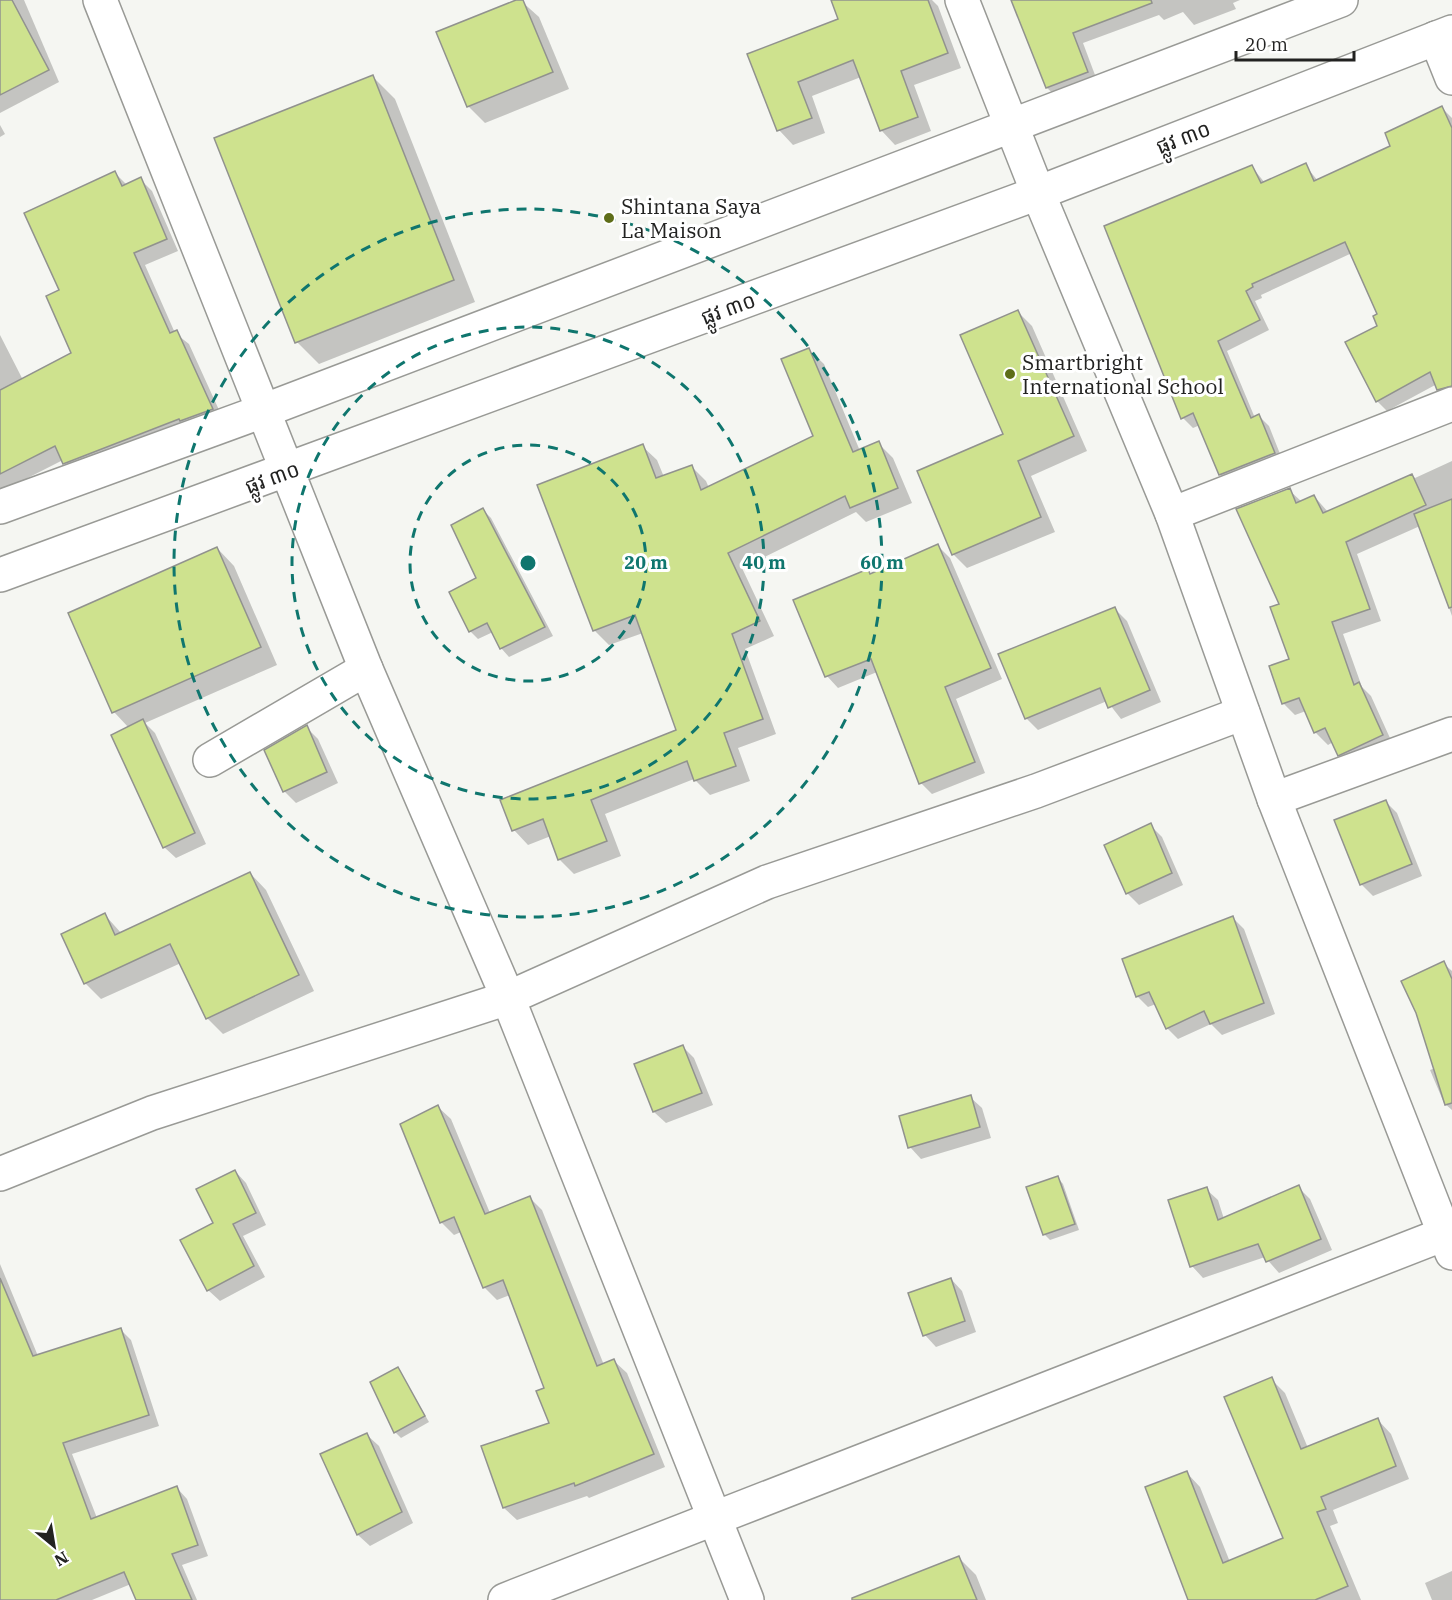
<svg xmlns="http://www.w3.org/2000/svg" width="1452" height="1600" viewBox="0 0 1452 1600" font-family="'IBM Plex Serif','Noto Sans Khmer',serif">
<style>
.shadow{fill:#0003}
.building{fill:#cee28e;stroke:#91928e;stroke-width:1.5}
.lines{fill:none;stroke-linecap:round;stroke-linejoin:round}
.minor-casing{stroke:#999a96;stroke-width:36}
.minor{stroke:#fff;stroke-width:33}
.ring{fill:none;stroke:#0f766e;stroke-width:3;stroke-dasharray:10 8}
.poi-dot{fill:#5e6d18;stroke:#fff;stroke-width:2}
.labels{text-anchor:middle;dominant-baseline:central;stroke-width:6;stroke-linejoin:round;paint-order:stroke}
.street-label{font-size:21px;fill:#222221;stroke:#fff}
.poi-label{font-size:21px;fill:#222221;stroke:#fff;text-anchor:start}
.centre{fill:#0f766e;stroke:#fff;stroke-width:3}
.ring-label{font-size:18px;text-anchor:middle;font-weight:bold;fill:#0f766e;stroke:#fff;stroke-width:6;stroke-linejoin:round;paint-order:stroke}
</style>
<rect width="100%" height="100%" fill="#f5f6f2"/>
<g class="shadow">
<path d="M0,0H24L59,82L0,113Z"/>
<path d="M520,0L539,17L569,89L485,123L468,106Z"/>
<path d="M833,0H932L938,6L961,68L914,85L931,131L895,145L881,130L861,77L812,96L825,133L793,145L779,130L749,55L840,20Z"/>
<path d="M1013,0H1240L1233,3L1236,9L1194,25L1183,12L1164,20L1159,15L1083,43L1098,83L1058,98L1047,88Z"/>
<path d="M373,77L395,99L475,302L319,364L297,342Z"/>
<path d="M1442,108L1452,118V398L1449,399L1437,384L1387,411L1377,401L1379,315L1352,253L1261,295L1262,298L1255,301L1269,330L1227,351L1255,418L1259,416L1269,426L1284,464L1230,485L1220,475L1200,425L1193,428L1183,418L1252,167L1265,183L1305,165L1318,181L1392,146Z"/>
<path d="M0,125L5,134L0,137Z"/>
<path d="M115,173L127,185L140,179L152,191L178,251L145,265L175,333L189,344L224,421L77,475L63,460L0,492V335L23,380L73,354L61,291Z"/>
<path d="M1018,312L1032,326L1087,451L1031,476L1055,532L967,568L953,554L1005,435Z"/>
<path d="M809,350L824,364L860,451L878,443L893,458L912,503L866,522L856,512L742,568L774,636L745,649L776,734L738,748L750,781L710,795L694,779L605,814L621,856L574,874L559,859L551,836L528,845L514,830L677,731L643,633L609,645L595,631L539,485L642,446L657,460L664,477L691,466L706,481L709,488L815,436Z"/>
<path d="M1452,461V616L1420,526L1357,554L1381,621L1343,634L1362,687L1371,696L1394,747L1351,767L1339,755L1333,742L1328,745L1316,733L1306,711L1295,715L1283,703L1291,660L1281,605L1289,490L1302,502L1314,496L1328,512L1412,475L1415,478Z"/>
<path d="M483,510L491,518L553,636L509,657L501,648L493,632L478,639L470,631L478,578Z"/>
<path d="M938,546L950,558L1002,679L956,699L985,773L932,794L921,783L877,672L838,688L827,676L868,571L871,575Z"/>
<path d="M217,548L234,566L277,665L145,723L155,733L206,844L176,858L164,847L129,728L114,712L70,613Z"/>
<path d="M1115,609L1127,621L1161,702L1121,719L1107,701L1038,730L1027,719L1000,655Z"/>
<path d="M306,727L318,739L338,783L296,803L284,791Z"/>
<path d="M1386,802L1397,813L1422,876L1373,896L1361,884Z"/>
<path d="M1150,825L1162,837L1183,885L1139,905L1127,893Z"/>
<path d="M250,873L266,890L314,991L223,1034L207,1018L181,963L101,999L85,983L105,915L122,934Z"/>
<path d="M1233,918L1244,929L1275,1014L1222,1035L1211,1024L1178,1039L1167,1028L1156,1004L1148,1007L1137,996Z"/>
<path d="M1443,963L1452,971V1110L1444,1103L1430,1070L1435,1068Z"/>
<path d="M683,1047L694,1058L713,1105L666,1123L654,1112Z"/>
<path d="M970,1097L982,1108L991,1138L921,1159L910,1147Z"/>
<path d="M438,1107L451,1119L490,1213L529,1197L542,1210L604,1365L614,1361L627,1373L665,1467L589,1498L587,1496L517,1520L504,1508L483,1447L551,1424L545,1389L510,1295L497,1300L484,1287L461,1232L454,1235L441,1222Z"/>
<path d="M235,1171L246,1183L266,1225L243,1236L265,1277L220,1301L208,1290L215,1224Z"/>
<path d="M1058,1178L1063,1184L1079,1230L1050,1240L1044,1234Z"/>
<path d="M1298,1187L1310,1199L1332,1250L1279,1273L1265,1257L1203,1278L1192,1266L1206,1189L1218,1200L1224,1219Z"/>
<path d="M0,1264L38,1356L120,1329L131,1340L159,1426L72,1454L97,1518L177,1488L187,1499L208,1556L182,1565L197,1600H138L131,1584L92,1600H2L0,1595Z"/>
<path d="M951,1279L962,1291L976,1332L936,1347L925,1335Z"/>
<path d="M398,1369L429,1422L401,1438L395,1432L372,1383Z"/>
<path d="M1271,1379L1285,1393L1308,1448L1378,1420L1391,1434L1409,1479L1333,1510L1338,1523L1330,1526L1361,1600H1190L1187,1473L1200,1487L1230,1562L1285,1539Z"/>
<path d="M367,1435L379,1446L413,1523L370,1546L358,1535L322,1454Z"/>
<path d="M958,1557L976,1575L986,1600H852Z"/>
<path d="M1452,1571V1600H1432L1425,1583Z"/>
</g>
<g class="building">
<path d="M0,0H12L49,70L0,95Z"/>
<path d="M516,0H523L553,72L467,107L436,32Z"/>
<path d="M831,0H928L948,53L901,71L918,117L880,131L853,60L798,82L812,118L777,131L747,54L838,19Z"/>
<path d="M1011,0H1151L1152,3L1073,33L1088,72L1046,88Z"/>
<path d="M373,75L454,280L295,343L214,138Z"/>
<path d="M1442,106L1452,128V386L1437,390L1430,372L1376,402L1345,342L1377,326L1373,316L1377,314L1345,242L1252,284L1253,287L1246,291L1260,320L1218,341L1251,418L1259,414L1275,453L1219,475L1193,413L1181,419L1104,226L1252,165L1261,183L1306,163L1314,181L1390,146L1385,133Z"/>
<path d="M115,171L122,186L141,177L167,239L134,253L170,333L177,330L213,409L180,421L179,419L63,464L55,446L0,474V390L71,353L46,296L59,290L24,213Z"/>
<path d="M1018,310L1074,436L1018,461L1041,517L952,555L917,471L1003,434L960,335Z"/>
<path d="M809,348L853,452L879,441L898,488L850,508L845,496L728,553L760,621L732,634L763,719L724,733L736,766L694,781L687,761L591,800L607,841L558,860L543,819L512,831L500,800L676,730L635,615L593,631L537,485L643,444L656,478L692,465L701,490L813,436L781,359Z"/>
<path d="M1412,474L1426,505L1346,542L1370,609L1332,622L1354,685L1359,682L1383,735L1338,756L1325,728L1314,733L1299,698L1282,704L1269,666L1289,659L1270,607L1279,604L1236,509L1290,488L1296,503L1314,495L1323,513Z"/>
<path d="M1452,499V607L1449,608L1414,514Z"/>
<path d="M483,508L545,627L500,649L487,623L469,632L449,592L476,578L451,525Z"/>
<path d="M938,544L991,668L945,687L975,762L919,784L871,659L825,677L793,600L868,569L870,574Z"/>
<path d="M217,547L261,647L112,713L68,613Z"/>
<path d="M1115,607L1150,690L1108,708L1100,688L1025,719L998,654Z"/>
<path d="M143,719L195,833L163,848L111,735Z"/>
<path d="M307,725L327,772L283,792L264,750Z"/>
<path d="M1386,800L1412,864L1360,885L1334,820Z"/>
<path d="M1151,823L1172,873L1126,894L1104,845Z"/>
<path d="M250,872L299,975L206,1019L170,944L84,984L61,934L105,913L115,935Z"/>
<path d="M1233,916L1264,1003L1210,1024L1204,1011L1166,1029L1149,992L1136,997L1122,959Z"/>
<path d="M1444,961L1452,979V1103L1445,1105L1416,1013L1401,981Z"/>
<path d="M683,1045L702,1093L653,1112L634,1064Z"/>
<path d="M971,1095L980,1127L908,1148L899,1116Z"/>
<path d="M438,1105L485,1214L530,1196L597,1366L614,1359L654,1454L575,1486L574,1483L503,1508L481,1446L549,1423L536,1391L544,1388L503,1280L483,1288L454,1217L440,1223L400,1124Z"/>
<path d="M235,1170L256,1213L233,1224L254,1266L207,1291L180,1240L213,1223L196,1189Z"/>
<path d="M1058,1176L1075,1224L1043,1235L1026,1187Z"/>
<path d="M1299,1185L1321,1239L1266,1262L1258,1244L1190,1267L1168,1200L1207,1187L1218,1220Z"/>
<path d="M0,1278L33,1356L121,1328L149,1415L63,1443L91,1519L177,1486L198,1545L172,1554L192,1600H136L124,1572L56,1600H0Z"/>
<path d="M951,1278L965,1321L923,1336L908,1293Z"/>
<path d="M398,1367L425,1416L394,1433L370,1382Z"/>
<path d="M1272,1377L1301,1449L1378,1418L1396,1466L1321,1497L1326,1509L1317,1512L1348,1586L1315,1600H1188L1145,1487L1187,1471L1223,1563L1283,1538L1224,1397Z"/>
<path d="M367,1433L402,1512L357,1535L320,1454Z"/>
<path d="M959,1556L977,1600H852V1598Z"/>
</g>
<g class="lines">
<defs>
<g id="minor">
<path d="M100,0L366,669L508,998L747,1600"/>
<path d="M962,0L1038,193L1172,514L1274,799L1452,1253"/>
<path d="M1436,38L1452,78"/>
<path d="M0,507L263,411L1341,0"/>
<path d="M1172,514L1452,404"/>
<path d="M0,575L1038,193L1452,32"/>
<path d="M210,760L366,669"/>
<path d="M1274,799L1452,734"/>
<path d="M0,1174L152,1113L508,998L767,882L1036,791L1243,713"/>
<path d="M505,1600L1452,1231"/>
</g>
</defs>
<use href="#minor" class="minor-casing"/>
<use href="#minor" class="minor"/>
</g>
<g class="ring">
<circle cx="528" cy="563" r="118"/>
<circle cx="528" cy="563" r="236"/>
<circle cx="528" cy="563" r="354"/>
</g>
<g class="poi-dot">
<circle cx="609" cy="218" r="6"/>
<circle cx="1010" cy="374" r="6"/>
</g>
<g class="labels">
<g class="street-label">
<text transform="translate(1183 137) rotate(-21)">ផ្លូវ ៣០</text>
<text transform="translate(728 308) rotate(-20)">ផ្លូវ ៣០</text>
<text transform="translate(272 477) rotate(-20)">ផ្លូវ ៣០</text>
</g>
<g class="poi-label">
<text x="621" y="206">Shintana Saya<tspan x="621" dy="24">La Maison</tspan></text>
<text x="1022" y="362">Smartbright<tspan x="1022" dy="24">International School</tspan></text>
</g>
</g>
<circle cx="528" cy="563" r="9" class="centre"/>
<g class="ring-label">
<text x="646" y="569">20 m</text>
<text x="764" y="569">40 m</text>
<text x="882" y="569">60 m</text>
</g>
<g transform="translate(54 1546) rotate(150)" stroke="#ffffff" stroke-width="4.5" paint-order="stroke">
<path d="M0-4.5L10 22L0 15L-10 22Z" fill="#222221"/>
<text y="-9" font-size="16" font-weight="bold" text-anchor="middle" fill="#222221">N</text>
</g>
<path d="M1236 51v9h118v-9" fill="none" stroke="#222221" stroke-width="3"/>
<text x="1245" y="51" font-size="18" fill="#222221" stroke="#ffffff" stroke-width="4.5" paint-order="stroke">20 m</text>
</svg>
